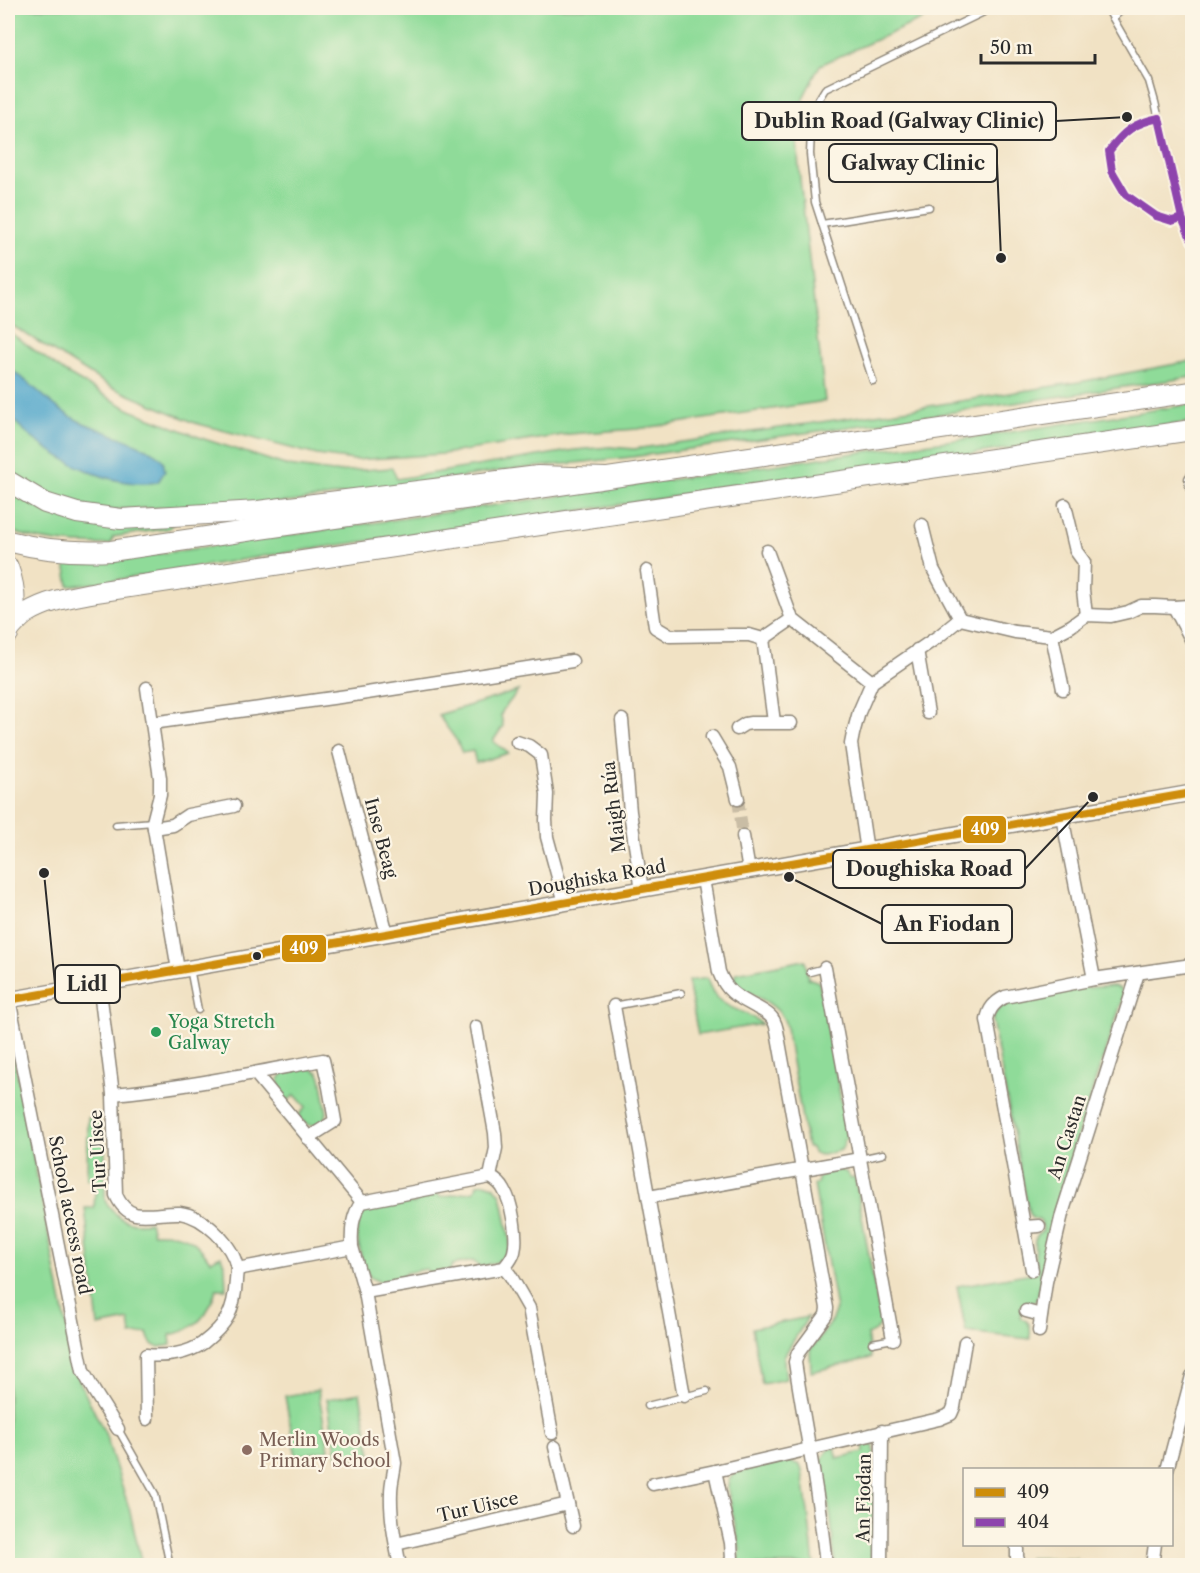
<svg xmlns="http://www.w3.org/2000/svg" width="1200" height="1573" viewBox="0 0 1200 1573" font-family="'Libre Caslon Text',serif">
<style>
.green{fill:#8fdb99;stroke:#5d8362;stroke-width:1.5}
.water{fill:#4ea5cb;stroke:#3c687b;stroke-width:1.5}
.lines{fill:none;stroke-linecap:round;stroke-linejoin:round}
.minor-tunnel{stroke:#c9bda5;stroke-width:12;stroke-dasharray:12 6;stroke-linecap:butt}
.service-casing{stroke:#8e8678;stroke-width:9}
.minor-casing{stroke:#8e8678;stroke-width:15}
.tertiary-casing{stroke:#8e8678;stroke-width:18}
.primary-casing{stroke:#8e8678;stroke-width:22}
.trunk-casing{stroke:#8e8678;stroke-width:22}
.service{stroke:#fff;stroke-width:6}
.minor{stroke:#fff;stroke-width:12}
.tertiary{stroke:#fff;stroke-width:15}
.primary{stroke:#fff;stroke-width:20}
.trunk{stroke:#fff;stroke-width:20}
.bus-1-casing{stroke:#fcf5e5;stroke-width:12}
.bus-2-casing{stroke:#fcf5e5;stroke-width:12}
.bus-1{stroke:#ce8d09;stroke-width:8}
.bus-2{stroke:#8e44ad;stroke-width:8}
.bus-dot{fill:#2b2b2b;stroke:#fcf5e5;stroke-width:2}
.leisure-dot{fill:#2e9e5b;stroke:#fcf5e5;stroke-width:2}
.education-dot{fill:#8d6e63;stroke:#fcf5e5;stroke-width:2}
.labels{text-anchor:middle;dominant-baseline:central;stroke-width:4.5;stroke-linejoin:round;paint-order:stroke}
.street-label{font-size:18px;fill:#2b2b2b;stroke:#fcf5e5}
.leisure-label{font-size:18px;fill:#27864d;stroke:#fcf5e5;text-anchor:start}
.education-label{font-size:18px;fill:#785e54;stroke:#fcf5e5;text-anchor:start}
.leader{fill:none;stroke:#2b2b2b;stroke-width:2}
.callout-dot{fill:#2b2b2b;stroke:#fcf5e5;stroke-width:2}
.callout{fill:#fcf5e5;stroke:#2b2b2b;stroke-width:2}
.callout-label{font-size:20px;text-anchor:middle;font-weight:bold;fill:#2b2b2b}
.line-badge{stroke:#fcf5e5;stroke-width:2}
.badge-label{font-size:16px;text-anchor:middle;font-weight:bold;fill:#fff}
</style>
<rect width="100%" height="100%" fill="#fcf5e5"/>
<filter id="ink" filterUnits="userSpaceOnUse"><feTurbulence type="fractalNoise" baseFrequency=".0167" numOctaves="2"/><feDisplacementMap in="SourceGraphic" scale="12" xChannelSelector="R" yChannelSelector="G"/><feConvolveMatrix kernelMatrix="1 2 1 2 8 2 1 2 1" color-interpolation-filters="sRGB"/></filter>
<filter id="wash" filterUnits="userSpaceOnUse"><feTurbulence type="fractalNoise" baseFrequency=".008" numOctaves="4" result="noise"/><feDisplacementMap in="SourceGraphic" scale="24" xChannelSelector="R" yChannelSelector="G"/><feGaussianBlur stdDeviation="1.35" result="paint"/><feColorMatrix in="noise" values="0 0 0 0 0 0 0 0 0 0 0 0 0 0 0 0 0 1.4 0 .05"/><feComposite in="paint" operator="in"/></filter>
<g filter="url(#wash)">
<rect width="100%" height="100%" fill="#f1e2c4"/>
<g class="green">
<path d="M8,8H947L820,65L804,96L796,126L799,170L825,401L637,429L569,434L443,454L354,460L317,455L195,423L111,387L8,323Z"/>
<path d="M8,331L66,373L130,410L204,439L288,466L333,472L392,468L397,479L575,450L610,447L634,449L917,408L1079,382L1192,361V377L906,419L632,457L508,470L292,502L106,510L70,504L36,490L8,471Z"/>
<path d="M1192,404V422L277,554L97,583L69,586L65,563L88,564L869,451L978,437Z"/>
<path d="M8,489L172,524L170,528L113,537L111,544C79,546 38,542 8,530Z"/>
<path d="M518,691L503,710L501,715L503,726L493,741L508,753L476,763L473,751L462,753L457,741L438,715Z"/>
<path d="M805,960L808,978L819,982L848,1138L845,1139L844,1144L841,1150L823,1155L815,1154L810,1147H807L785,1022C777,1001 750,995 732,985L736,973Z"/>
<path d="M707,978C716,1012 740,1005 762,1024L698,1035L688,981Z"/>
<path d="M1114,986C1122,988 1124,993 1122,1001C1090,1098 1054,1195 1038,1296C1035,1305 1029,1304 1022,1305L1020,1318C1031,1321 1031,1328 1030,1339L966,1332L957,1286L1038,1272C1037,1257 1028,1239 1043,1230L1041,1221L1032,1218L1029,1214L992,1021C994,1012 999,1007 1007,1003L1083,988Z"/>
<path d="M8,1028L74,1365L81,1385L105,1433L129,1508L142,1565H8Z"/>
<path d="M310,1068L318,1072L321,1077L327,1113L323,1123C311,1128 305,1125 298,1116L306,1107L295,1095L286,1102L278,1091L279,1079L285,1071Z"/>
<path d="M98,1117L99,1141L105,1144V1201C118,1219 127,1226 150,1222L153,1233C181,1232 195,1237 210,1261L221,1256L225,1267L226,1289H216C209,1316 196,1329 170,1335L171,1345C157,1348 151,1349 147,1333L131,1335L129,1320L98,1326L85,1208H94L96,1180L87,1179L88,1118Z"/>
<path d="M841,1170L846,1172L851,1179L855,1178L881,1323C878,1330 874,1332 867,1335L871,1358L811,1372L810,1350L830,1324L836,1309L814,1185L817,1184L818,1179L823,1173Z"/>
<path d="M485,1183L494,1186L501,1195L510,1240V1248L505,1257L497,1262L480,1267L473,1261L452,1265L450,1271L431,1275L426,1269L405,1273L401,1281L382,1283L371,1278L365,1270L362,1261L357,1235V1222L365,1204L388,1199L393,1206L415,1203L419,1196L435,1193L441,1197L475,1191L477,1184Z"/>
<path d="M808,1317L784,1356V1361L786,1379L762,1384L752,1328Z"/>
<path d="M318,1390L329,1450L296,1456L285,1396Z"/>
<path d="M360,1393L371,1454L338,1460L327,1399Z"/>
<path d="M863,1441L870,1442L874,1447V1565H835L831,1521L822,1460C824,1453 828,1450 835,1447L837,1458L864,1452Z"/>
<path d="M789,1460H792V1462L800,1465L802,1471L808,1512L814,1565H736L739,1560L740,1549L728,1491C727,1482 729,1476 737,1472Z"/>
<path d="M1029,1558L1076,1559L1075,1565L1030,1566Z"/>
</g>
<path class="water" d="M8,368C33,383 52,408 79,421C95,429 156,448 163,461C164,464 164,468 165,471L158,482C115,489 65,464 31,437C23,430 15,422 8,414Z"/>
</g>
<g filter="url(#ink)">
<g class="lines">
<path class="minor-tunnel" d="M738,799L743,836"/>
<defs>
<g id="service">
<path d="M1107,8L1149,81L1155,102L1182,218L1192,241"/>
<path d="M1113,18L1122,10L1123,8"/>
<path d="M1159,118C1133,123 1124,129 1109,151L1112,171L1126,195L1156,216L1172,221L1182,218"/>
<path d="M822,224L929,207"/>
<path d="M873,381L815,202L810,154L811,130L814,111L817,102L825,89L992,8"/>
<path d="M116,825L153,822"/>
<path d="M190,968L198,1010"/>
<path d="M810,972L825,968"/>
<path d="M614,1006L681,993"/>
<path d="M860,1159L883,1154"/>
<path d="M872,1343L893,1339"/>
<path d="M647,1406L707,1391"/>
<path d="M118,1429L155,1494L170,1566"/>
</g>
<g id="minor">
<path d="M1191,479L1192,486"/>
<path d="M1065,505L1076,551L1084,562L1083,590L1086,615"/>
<path d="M922,525L933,569L960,619"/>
<path d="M767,551L792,619L872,682"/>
<path d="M647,571L655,627L670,636L733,635H749L763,639L792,619"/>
<path d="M1174,607L1192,641"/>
<path d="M1052,636L1063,689"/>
<path d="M763,639L774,722"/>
<path d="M917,650L928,713"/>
<path d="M147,688L152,723"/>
<path d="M622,720L630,812L642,890"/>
<path d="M737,729L745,724L751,723H791"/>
<path d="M712,737L730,767L738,799"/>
<path d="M517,742L529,746L541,755L547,794L546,820L547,837L565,903"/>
<path d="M339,751L387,934"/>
<path d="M1062,816L1094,979"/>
<path d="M154,828L173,825L188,815L234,806"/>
<path d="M743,836L749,871"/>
<path d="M867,851L851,744L853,734L859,712L872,682L939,636L960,619L1015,632L1052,636L1071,626L1086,615L1111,616L1128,612L1141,606H1155L1174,607L1188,606L1192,603"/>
<path d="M703,879L719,972C727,993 738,997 756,1007C761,1010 768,1013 772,1018C776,1023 777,1029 778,1036L827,1308L826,1315L798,1353L795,1362C805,1430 820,1497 826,1566"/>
<path d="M825,968L893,1339"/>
<path d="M178,970L153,822L160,795V778L152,723L354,695L572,661"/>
<path d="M99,983L113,1094L116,1195C120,1204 125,1211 135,1214C147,1217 167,1212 180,1213C204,1216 233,1245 237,1268C237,1272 236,1277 236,1281C234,1312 227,1324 203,1343C188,1354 165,1357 146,1355L147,1419"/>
<path d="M9,999L83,1371L94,1391L118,1429"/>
<path d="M614,1006L684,1396"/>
<path d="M476,1027L495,1133L496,1148L490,1177"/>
<path d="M255,1073L362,1202"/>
<path d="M113,1094C183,1088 253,1073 323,1060L329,1087L335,1121L308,1138"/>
<path d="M649,1197L860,1159"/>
<path d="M1024,1227L1039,1226"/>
<path d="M504,1268L510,1275L529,1308L552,1433"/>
<path d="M237,1269L352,1247C351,1230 352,1215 362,1202L490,1177C496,1180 501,1184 504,1190C512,1203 518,1237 514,1252C512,1259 508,1263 504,1268L365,1292L352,1247"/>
<path d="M1032,1270L987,1020C989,1008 995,1002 1005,997L1094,979L1192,965"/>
<path d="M365,1292L395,1463C394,1473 391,1483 391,1492C390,1517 395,1542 400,1566"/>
<path d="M1026,1311L1041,1315"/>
<path d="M1039,1331L1046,1282L1062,1214L1138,973"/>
<path d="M555,1447L573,1526"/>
<path d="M1167,1470L1192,1376"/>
<path d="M715,1471L731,1543L732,1559L728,1566"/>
<path d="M653,1484L715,1471L939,1419L951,1414L954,1407L965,1342"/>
<path d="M396,1544L568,1504"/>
<path d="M1017,1544V1557L1020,1566"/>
<path d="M881,1566L882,1431"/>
<path d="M1152,1566L1155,1544"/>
</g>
<path id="tertiary" d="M8,1000L1192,793"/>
<g id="primary">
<path d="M8,541C42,550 76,553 111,551L1192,392"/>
<path d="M9,630C15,624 20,617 27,613C48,600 72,597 96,592L587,518L1192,430"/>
</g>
<g id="trunk">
<path d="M8,481L45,503L77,513L121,519L258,511L538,476L606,478"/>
<path d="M8,567C16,589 17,613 8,634"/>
</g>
</defs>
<use href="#service" class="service-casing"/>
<use href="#minor" class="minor-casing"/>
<use href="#tertiary" class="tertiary-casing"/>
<use href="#primary" class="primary-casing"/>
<use href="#trunk" class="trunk-casing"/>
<use href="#service" class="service"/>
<use href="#minor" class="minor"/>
<use href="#tertiary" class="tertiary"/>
<use href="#primary" class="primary"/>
<use href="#trunk" class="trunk"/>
<defs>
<path id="bus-1" d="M8,1000L1192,793"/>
<g id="bus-2">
<path d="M1159,118C1134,123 1124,131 1109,151L1112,171L1126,195L1156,216L1172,221L1182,218"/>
<path d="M1159,118L1182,218L1192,241"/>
</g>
</defs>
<use href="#bus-1" class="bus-1-casing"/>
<use href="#bus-2" class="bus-2-casing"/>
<use href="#bus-1" class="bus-1"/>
<use href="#bus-2" class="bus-2"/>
</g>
</g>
<circle class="bus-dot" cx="257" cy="956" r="5"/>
<circle class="leisure-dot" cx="156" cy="1032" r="6"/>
<circle class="education-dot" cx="247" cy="1450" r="6"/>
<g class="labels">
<g class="street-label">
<text transform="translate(614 807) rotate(-97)">Maigh Rúa</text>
<text transform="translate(381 838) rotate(75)">Inse Beag</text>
<text transform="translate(597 878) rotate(-10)">Doughiska Road</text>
<text transform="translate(1067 1137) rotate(-72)">An Castan</text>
<text transform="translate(98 1151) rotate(-93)">Tur Uisce</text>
<text transform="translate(70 1215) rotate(79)">School access road</text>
<text transform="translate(864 1498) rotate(-89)">An Fiodan</text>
<text transform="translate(478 1507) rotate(-13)">Tur Uisce</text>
</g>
<g class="leisure-label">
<text x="168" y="1022">Yoga Stretch<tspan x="168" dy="21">Galway</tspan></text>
</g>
<g class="education-label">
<text x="259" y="1440">Merlin Woods<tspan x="259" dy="21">Primary School</tspan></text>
</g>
</g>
<path class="leader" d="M1127 117L1056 121M1001 258L997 163M1093 797L1025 869M789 877L882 924M44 873L55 984"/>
<g class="callout-dot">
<circle cx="1127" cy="117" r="6"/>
<circle cx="1001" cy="258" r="6"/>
<circle cx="1093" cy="797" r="6"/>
<circle cx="789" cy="877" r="6"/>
<circle cx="44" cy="873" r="6"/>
</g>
<g class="callout">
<rect x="742" y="102" width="314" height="38" rx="6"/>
<rect x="829" y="144" width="168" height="38" rx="6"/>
<rect x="833" y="850" width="192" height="38" rx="6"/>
<rect x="882" y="905" width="130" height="38" rx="6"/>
<rect x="55" y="965" width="65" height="38" rx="6"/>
</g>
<g class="callout-label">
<text x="899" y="128">Dublin Road (Galway Clinic)</text>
<text x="913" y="170">Galway Clinic</text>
<text x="929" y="876">Doughiska Road</text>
<text x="947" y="931">An Fiodan</text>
<text x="87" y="991">Lidl</text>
</g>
<g class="line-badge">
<rect x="962" y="815" width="45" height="29" rx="6" fill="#ce8d09"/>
<rect x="281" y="934" width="46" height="29" rx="6" fill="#ce8d09"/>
</g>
<g class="badge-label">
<text x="985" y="835">409</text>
<text x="304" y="954">409</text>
</g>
<rect width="1200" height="1573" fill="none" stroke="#fcf5e5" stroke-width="30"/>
<rect x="963" y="1468" width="210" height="78" fill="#fcf5e5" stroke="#a8a49b" stroke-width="1.5"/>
<rect x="975" y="1488" width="30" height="9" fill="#ce8d09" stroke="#a8a49b" stroke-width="1.5"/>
<text x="1017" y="1498" font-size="18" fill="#2b2b2b">409</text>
<rect x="975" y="1518" width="30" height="9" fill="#8e44ad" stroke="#a8a49b" stroke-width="1.5"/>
<text x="1017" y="1528" font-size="18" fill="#2b2b2b">404</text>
<path d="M981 54v9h114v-9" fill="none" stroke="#2b2b2b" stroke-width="3"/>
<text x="990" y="54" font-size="18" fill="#2b2b2b" stroke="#fcf5e5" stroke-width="4.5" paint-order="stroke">50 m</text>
</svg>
